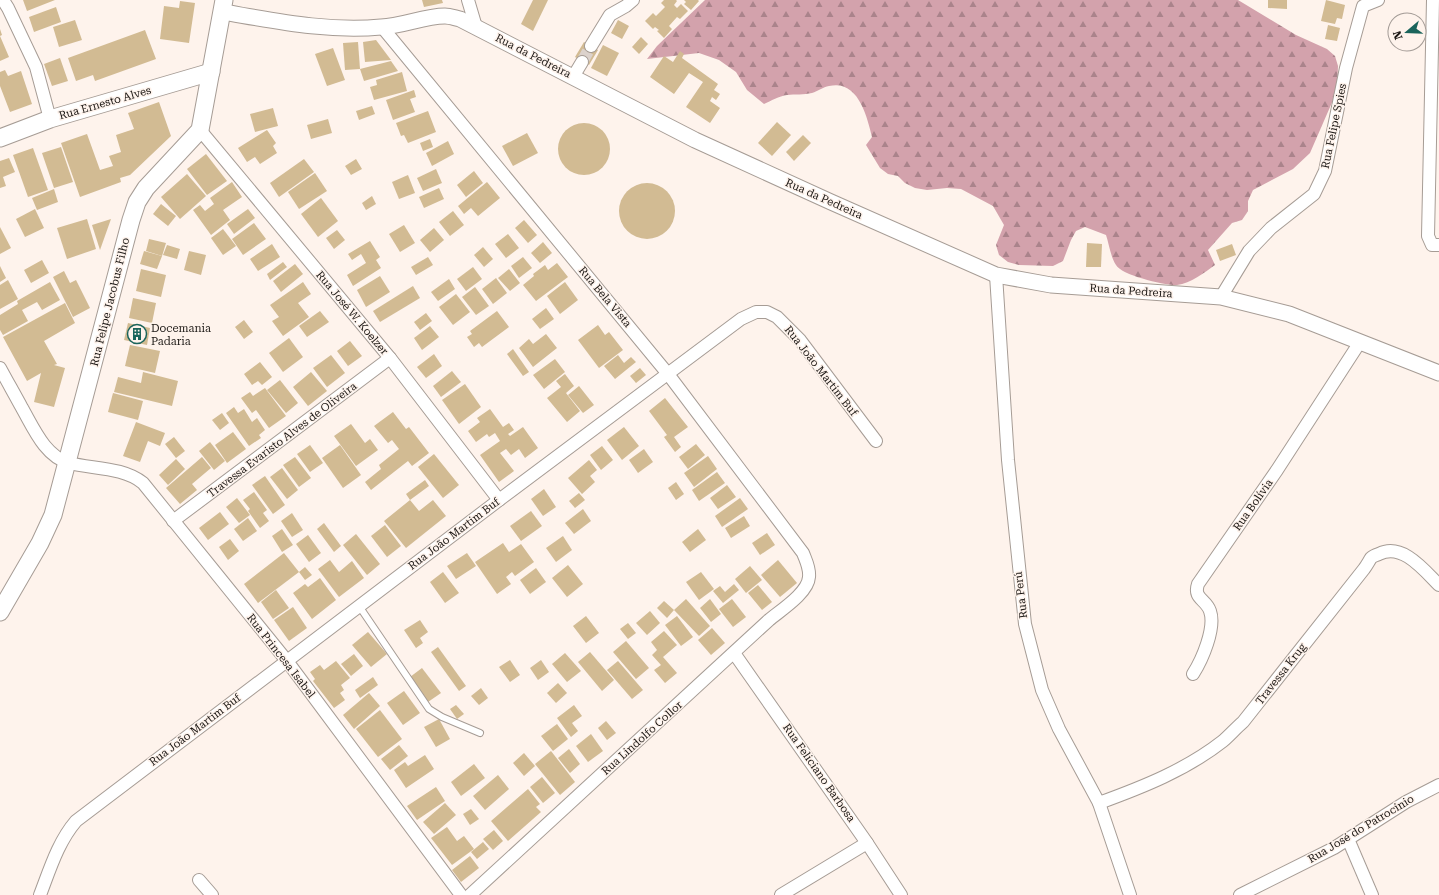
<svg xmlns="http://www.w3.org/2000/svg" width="1439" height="895" viewBox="0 0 1439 895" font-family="'Roboto Serif',serif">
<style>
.forest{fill:url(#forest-firs)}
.building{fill:#d2bb93}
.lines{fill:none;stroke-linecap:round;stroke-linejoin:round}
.minor-tunnel{stroke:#dcd2cc;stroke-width:12;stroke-dasharray:12 6;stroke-linecap:butt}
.service-casing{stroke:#a69c95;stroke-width:8}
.minor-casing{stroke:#a69c95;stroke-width:14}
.tertiary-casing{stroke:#a69c95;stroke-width:17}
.secondary-casing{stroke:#a69c95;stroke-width:19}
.service{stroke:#fff;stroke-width:6}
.minor{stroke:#fff;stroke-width:12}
.tertiary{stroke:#fff;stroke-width:15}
.secondary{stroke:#fff;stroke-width:17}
.labels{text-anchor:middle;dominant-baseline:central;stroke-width:3;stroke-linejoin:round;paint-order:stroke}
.street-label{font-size:11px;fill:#1b1714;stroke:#fef3ec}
.poi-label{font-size:11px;fill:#1b1714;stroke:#fef3ec;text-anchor:start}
</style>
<defs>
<pattern id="forest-firs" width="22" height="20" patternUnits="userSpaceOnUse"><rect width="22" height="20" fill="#d3a2ac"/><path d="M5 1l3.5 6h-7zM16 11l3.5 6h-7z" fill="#aa838b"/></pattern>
</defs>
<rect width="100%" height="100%" fill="#fef3ec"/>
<path class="forest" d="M705,0H1238L1296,35L1327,49L1335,56L1338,66L1337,91L1310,153L1293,169L1253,190L1248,201V211L1242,220L1232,223L1208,250L1215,265C1204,273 1191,283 1177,285C1166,286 1121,275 1116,265C1111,258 1109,244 1106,235L1085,227L1076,231L1071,240L1063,261L1053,266L1019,265L1008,262L999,255L996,245L1004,225L993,206L961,189L947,188L927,190L915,188L905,183L898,176L888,174L880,168L866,145L872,137C867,116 858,79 829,86C823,87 818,91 812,93C804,95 795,94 787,95C779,96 771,101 764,104L747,90L736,72L719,60L699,53L647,59L657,46Z"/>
<g class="building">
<path d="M23,0H55L27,11Z"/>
<path d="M422,0H442L443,3L424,7Z"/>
<path d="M533,0H548L533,31L521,24Z"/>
<path d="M664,0H676L677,1L674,5L677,8L681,4L688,11L680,19L677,17L669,26L672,29L664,38L657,31L659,30L655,27L653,29L645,21L653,13L656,16L665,7L661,3Z"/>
<path d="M684,0H698L699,1L691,10L684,4L686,2Z"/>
<path d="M1268,0H1287V9L1268,8Z"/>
<path d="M1326,0L1345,5L1342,19L1337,18L1335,24L1321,21Z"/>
<path d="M180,1L195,3L189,43L160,39L164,6L179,8Z"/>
<path d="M56,7L61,22L34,32L29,17Z"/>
<path d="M75,20L82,40L59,47L53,27Z"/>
<path d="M618,20L629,26L622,39L611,33Z"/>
<path d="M1328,25L1340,28L1337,41L1325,39Z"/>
<path d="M0,29L2,35L0,36L9,57L0,61Z"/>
<path d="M145,30L156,59L95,81L93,75L76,81L68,58Z"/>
<path d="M641,37L648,44L639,54L632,47Z"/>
<path d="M376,40L391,60L365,62L363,42Z"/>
<path d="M358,42L360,69L345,70L343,43Z"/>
<path d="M584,42L598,50L589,65L575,57Z"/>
<path d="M603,45L619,53L607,76L591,68Z"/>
<path d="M333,48L345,80L327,86L315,54Z"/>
<path d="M680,51L684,54L682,58L718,84L714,90L720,94L716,100L712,97L710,101L720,108L710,123L686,107L703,82L689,73L674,94L650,77L664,56L673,62Z"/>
<path d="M60,58L68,81L52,86L44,64Z"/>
<path d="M391,61L398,71L364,81L360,69Z"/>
<path d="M5,70L8,76L21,71L32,104L10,112L0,86V72Z"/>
<path d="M402,72L407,91L374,100L370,87L377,85L376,80Z"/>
<path d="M414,90L416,97L410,99L415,112L393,120L386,100Z"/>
<path d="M159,102L171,136L130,175L120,178L121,182L80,197L61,143L87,134L100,170L113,166L109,156L121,152L116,135L134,129L128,113Z"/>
<path d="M372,106L375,114L359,120L356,111Z"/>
<path d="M273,108L278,126L255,132L250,114Z"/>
<path d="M428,111L436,132L408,143L404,135L401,136L396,123Z"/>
<path d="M328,119L332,133L311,139L307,125Z"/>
<path d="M777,122L791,135L772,156L758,143Z"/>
<circle cx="584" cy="149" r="26"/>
<path d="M267,130L276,143L273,146L277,153L260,164L255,157L247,162L238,148Z"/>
<path d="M527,133L538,153L513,166L502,146Z"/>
<path d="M803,135L811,143L794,161L786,152Z"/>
<path d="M430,139L433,147L423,151L420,143Z"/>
<path d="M448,141L454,154L432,166L426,153Z"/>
<path d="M61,147L73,182L54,188L42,153Z"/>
<path d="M33,148L48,190L28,197L13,155Z"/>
<path d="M206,154L227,181L207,195L187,169Z"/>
<path d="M9,158L15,172L3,177L6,186L0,188V161Z"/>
<path d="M304,159L314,172L279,197L270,183Z"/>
<path d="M356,159L362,169L351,175L345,166Z"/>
<path d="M436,169L442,183L423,191L417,178Z"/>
<path d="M474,171L483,183L466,197L457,185Z"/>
<path d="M315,173L327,191L299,209L288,192Z"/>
<path d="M187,174L206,196L180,219L161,197Z"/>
<path d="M408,175L415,193L399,199L392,182Z"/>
<path d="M232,182L242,197L223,210L230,220L211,235L193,210L200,205L205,211L214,204L210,198Z"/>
<path d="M487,182L500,198L478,216L471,208L464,214L458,206Z"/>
<circle cx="647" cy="211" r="28"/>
<path d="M439,188L444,199L424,208L419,197Z"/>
<path d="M54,189L58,202L37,210L32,198Z"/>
<path d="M372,196L376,204L366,210L362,203Z"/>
<path d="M321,198L338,221L318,237L301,214Z"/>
<path d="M161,204L176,216L168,226L153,214Z"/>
<path d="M35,209L44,228L25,237L16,219Z"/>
<path d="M248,209L255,218L234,234L227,224Z"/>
<path d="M453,211L464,225L450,236L439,222Z"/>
<path d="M87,219L96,249L67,259L57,228Z"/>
<path d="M111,219L100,250L92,225Z"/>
<path d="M524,220L537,235L528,243L515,228Z"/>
<path d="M254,223L266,239L243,255L232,239Z"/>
<path d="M404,225L415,243L400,252L389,234Z"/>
<path d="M0,227L11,248L0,254Z"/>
<path d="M434,228L444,240L430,252L420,240Z"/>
<path d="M223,229L236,246L223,255L211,238Z"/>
<path d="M337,230L345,240L334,249L326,238Z"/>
<path d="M508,234L519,248L506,258L495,244Z"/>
<path d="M149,239L166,243L162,256L146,251Z"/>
<path d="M370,241L380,257L376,260L381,268L353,286L347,275L366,263L361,254L352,260L348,254Z"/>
<path d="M543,242L552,253L540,263L531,253Z"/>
<path d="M1087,243L1102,244L1101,267H1086Z"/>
<path d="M272,244L280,257L258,271L250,259Z"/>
<path d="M1232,244L1236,255L1220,261L1216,250Z"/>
<path d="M167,245L180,249L177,259L163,255Z"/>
<path d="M483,247L493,259L484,267L474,255Z"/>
<path d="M144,251L162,256L157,269L140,264Z"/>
<path d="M189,251L206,255L201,275L184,270Z"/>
<path d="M428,257L433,265L416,275L411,267Z"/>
<path d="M523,257L532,268L519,278L511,266Z"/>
<path d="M42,260L49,273L31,283L24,270Z"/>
<path d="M283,262L287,267L270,280L267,274Z"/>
<path d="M557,263L568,277L536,301L523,285L534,276L533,274L545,265L548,270Z"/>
<path d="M295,264L303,274L281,292L273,281Z"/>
<path d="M0,266L6,278L0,282Z"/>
<path d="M473,267L482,279L466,291L457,279Z"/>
<path d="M141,269L166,275L161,297L136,291Z"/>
<path d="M509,269L520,283L510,291L498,278Z"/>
<path d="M64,271L70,283L76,280L90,308L73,317L53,277Z"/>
<path d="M380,276L390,292L366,307L357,290Z"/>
<path d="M496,278L507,293L493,304L482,289Z"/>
<path d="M449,279L455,289L438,301L431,292Z"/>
<path d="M8,280L18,299L0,309V285Z"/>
<path d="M50,282L60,300L42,310L37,302L22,310L28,321L3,335L0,330V315L18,304L17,301Z"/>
<path d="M303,282L311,294L298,303L309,317L283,336L272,321L279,317L270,305Z"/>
<path d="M565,282L578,300L560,314L547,296Z"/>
<path d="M413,286L420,298L380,322L373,311Z"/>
<path d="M475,287L489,306L476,315L462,297Z"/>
<path d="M456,294L470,312L453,325L439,307Z"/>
<path d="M133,298L156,303L152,323L129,318Z"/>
<path d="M65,303L75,323L44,341L57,364L54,365L65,368L54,407L34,402L41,373L27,381L3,337Z"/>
<path d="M546,308L554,319L540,329L532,319Z"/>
<path d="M320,311L329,322L307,337L299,326Z"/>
<path d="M497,311L509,327L482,347L479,343L474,347L467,337L472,334L470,331Z"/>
<path d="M426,313L432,321L420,330L414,322Z"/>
<path d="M244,320L253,332L244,339L235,327Z"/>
<path d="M128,323L150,328L147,345L124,340Z"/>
<path d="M598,325L605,335L609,332L623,350L599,368L578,340Z"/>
<path d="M430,326L439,337L422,350L414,338Z"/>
<path d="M546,334L557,348L533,367L519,348L529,339L533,344Z"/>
<path d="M289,338L303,357L283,372L269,353Z"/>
<path d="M350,341L362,356L348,366L337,351Z"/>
<path d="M130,345L160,351L155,373L125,366Z"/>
<path d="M513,349L529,372L523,376L507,354Z"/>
<path d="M434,354L442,366L426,378L417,367Z"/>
<path d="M331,355L345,373L327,387L313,368Z"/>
<path d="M618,355L624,363L631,357L636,362L615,379L604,366Z"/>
<path d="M555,359L565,372L544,389L533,375Z"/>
<path d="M260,362L272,377L262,385L258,381L252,385L244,374Z"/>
<path d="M640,368L646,375L636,383L630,376Z"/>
<path d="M452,371L461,382L441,397L433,386Z"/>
<path d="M143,372L178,381L172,406L114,392L118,377L141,383Z"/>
<path d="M311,372L327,391L308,406L293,387Z"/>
<path d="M565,374L574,386L566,393L580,411L567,422L547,398L561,387L556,381Z"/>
<path d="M280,380L298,403L286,413L267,390Z"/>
<path d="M465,384L481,407L459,424L442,400Z"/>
<path d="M579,386L594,405L583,413L568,395Z"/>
<path d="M265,388L286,416L269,428L256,410L252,413L241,398L250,392L253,396Z"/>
<path d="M113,393L143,401L138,420L108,412Z"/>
<path d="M665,398L688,427L674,437L681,447L675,452L664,437L667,435L649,411Z"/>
<path d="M234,407L238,413L244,409L252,422L257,418L265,430L259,435L261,438L249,446L226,413Z"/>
<path d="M490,409L503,427L509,423L514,430L508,434L510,436L523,427L538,448L525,458L519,449L511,455L506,449L500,453L514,471L499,482L480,455L500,441L495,433L489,437L487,434L476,442L468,431L480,422L477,418Z"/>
<path d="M393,412L406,429L409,427L429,453L412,466L408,461L371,490L365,482L381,469L379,465L399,449L392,440L388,443L374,426Z"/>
<path d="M222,413L229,423L220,430L212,420Z"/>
<path d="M136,422L165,433L160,446L148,441L140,462L123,456Z"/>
<path d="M351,424L365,443L370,439L378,450L356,466L334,436Z"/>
<path d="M624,427L639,446L622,460L607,440Z"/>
<path d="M233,432L246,449L227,463L215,445Z"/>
<path d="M174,437L185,451L176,458L165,444Z"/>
<path d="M210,442L225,461L214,470L199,451Z"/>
<path d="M696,444L705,455L688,469L679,457Z"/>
<path d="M310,445L323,463L310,472L297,454Z"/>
<path d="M340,445L361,475L343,488L322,458Z"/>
<path d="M602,446L613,460L601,470L590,455Z"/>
<path d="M644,449L653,462L638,473L629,460Z"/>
<path d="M434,454L459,485L443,498L418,467Z"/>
<path d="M708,456L717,469L694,487L684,473Z"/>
<path d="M202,457L211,468L192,484L197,490L180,504L166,488Z"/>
<path d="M295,457L311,478L299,487L283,465Z"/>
<path d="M176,459L185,469L168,485L159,475Z"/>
<path d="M589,460L597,470L590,476L595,482L582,494L568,478Z"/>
<path d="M282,468L298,490L287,499L270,477Z"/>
<path d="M717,472L725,483L699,501L692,490Z"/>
<path d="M265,476L285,505L273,514L252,485Z"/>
<path d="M425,480L429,486L410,500L406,494Z"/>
<path d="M676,482L684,494L676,500L668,488Z"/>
<path d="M727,485L736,497L718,509L710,498Z"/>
<path d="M544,489L556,507L543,516L531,499Z"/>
<path d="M254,492L267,510L263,513L269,521L260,528L248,511L250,509L243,500Z"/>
<path d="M579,493L585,500L575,508L569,501Z"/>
<path d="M237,498L250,515L239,523L226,507Z"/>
<path d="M740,498L748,509L722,527L715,516Z"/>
<path d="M410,500L419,511L433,500L446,516L406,548L384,521Z"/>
<path d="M583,509L591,521L574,534L565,523Z"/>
<path d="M531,511L542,526L521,541L510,526Z"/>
<path d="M220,512L229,524L208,540L199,528Z"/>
<path d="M292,513L303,530L292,537L281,521Z"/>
<path d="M744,516L750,526L731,538L725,528Z"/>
<path d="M248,518L257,531L243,541L234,529Z"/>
<path d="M324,523L341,546L334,552L317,529Z"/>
<path d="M385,525L401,546L387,557L371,536Z"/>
<path d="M282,529L293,545L282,552L272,536Z"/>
<path d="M698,529L706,540L690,552L682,542Z"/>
<path d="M767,533L775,545L760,555L752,543Z"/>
<path d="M356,534L380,564L367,575L343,545Z"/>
<path d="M308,535L321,553L309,562L296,544Z"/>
<path d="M563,536L572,550L556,562L546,548Z"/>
<path d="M230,539L239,551L228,560L219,547Z"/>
<path d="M503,543L509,552L521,544L534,562L515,576L512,572L506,577L511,584L497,594L475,562Z"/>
<path d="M284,553L299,572L258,603L244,584Z"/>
<path d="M467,553L476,566L456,579L447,566Z"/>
<path d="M330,560L339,572L352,561L364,578L339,597L318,569Z"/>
<path d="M778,560L797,583L780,597L761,575Z"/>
<path d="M568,565L583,584L567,597L552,578Z"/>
<path d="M750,566L762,580L746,593L735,579Z"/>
<path d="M305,567L312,575L305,580L299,572Z"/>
<path d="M536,568L546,582L530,594L520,580Z"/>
<path d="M443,572L459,593L445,603L430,582Z"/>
<path d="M701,572L714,589L699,600L686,582Z"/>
<path d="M320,578L336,600L312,619L293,593L305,584L308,587Z"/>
<path d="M734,584L739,590L723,603L713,591L720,586L725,592Z"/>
<path d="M758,585L772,602L762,610L748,593Z"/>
<path d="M276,590L289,608L273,619L261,602Z"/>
<path d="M686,599L710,626L699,636L674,610Z"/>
<path d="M710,599L721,614L711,622L700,608Z"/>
<path d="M732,599L746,617L733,627L719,609Z"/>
<path d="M664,601L674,610L667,618L657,608Z"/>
<path d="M293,607L307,628L289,641L274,620Z"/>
<path d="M650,611L660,623L647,635L636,623Z"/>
<path d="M586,616L599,633L586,643L573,626Z"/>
<path d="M677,616L693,637L681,646L665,625Z"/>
<path d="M420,620L428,632L420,638L423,643L416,648L404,630Z"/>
<path d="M628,623L636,633L628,639L620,629Z"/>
<path d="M712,628L725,643L711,655L698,640Z"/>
<path d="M664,631L677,645L663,657L677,673L665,683L654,670L661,665L652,655L657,650L651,642Z"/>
<path d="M368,632L387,654L371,667L352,645Z"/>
<path d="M626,641L649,668L636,679L613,652Z"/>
<path d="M438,647L466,686L459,691L431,652Z"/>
<path d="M590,652L614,680L602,691L578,662Z"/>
<path d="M565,653L581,671L567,682L552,664Z"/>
<path d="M354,654L363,666L351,676L341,664Z"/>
<path d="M510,660L520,675L510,682L499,667Z"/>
<path d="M541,660L549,672L538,680L530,668Z"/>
<path d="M336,661L350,678L341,685L344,690L340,693L345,700L334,708L313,681L315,679L310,672L320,665L324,670Z"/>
<path d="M618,661L643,690L632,699L607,670Z"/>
<path d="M422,668L441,693L428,702L410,677Z"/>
<path d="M373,677L378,685L360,698L355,690Z"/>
<path d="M558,683L567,693L556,703L547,693Z"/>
<path d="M481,688L488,698L479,705L471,696Z"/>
<path d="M404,691L420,713L403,725L387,703Z"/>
<path d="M369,693L380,706L354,729L343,715Z"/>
<path d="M456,705L464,714L457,719L450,709Z"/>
<path d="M574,705L582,716L572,723L578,731L571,737L557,718Z"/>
<path d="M380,710L402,739L378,757L356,729Z"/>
<path d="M439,719L450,739L436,747L424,727Z"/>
<path d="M606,721L616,733L607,740L598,728Z"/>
<path d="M557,724L568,739L553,751L541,736Z"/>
<path d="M591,734L603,751L588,762L576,746Z"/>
<path d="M399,745L408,756L390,770L381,759Z"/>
<path d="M569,749L580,764L570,773L558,758Z"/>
<path d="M551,751L575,782L560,795L535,764Z"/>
<path d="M524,753L535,766L524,776L513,763Z"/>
<path d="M425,755L434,769L406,788L394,770L405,762L408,766Z"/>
<path d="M474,764L485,778L461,796L451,782Z"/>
<path d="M498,775L509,789L485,810L473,796Z"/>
<path d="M542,777L555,793L543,803L530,787Z"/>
<path d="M436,787L445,801L417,820L407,806Z"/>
<path d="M528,789L540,804L536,807L541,812L508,841L491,821Z"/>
<path d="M445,803L456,815L434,834L423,822Z"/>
<path d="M471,809L479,819L470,825L463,814Z"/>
<path d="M447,827L457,841L464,836L474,849L452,865L431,838Z"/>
<path d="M494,830L503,841L493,850L483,839Z"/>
<path d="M483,842L489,849L477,859L471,852Z"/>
<path d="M470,856L479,868L461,882L452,870Z"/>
</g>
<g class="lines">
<path class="minor-tunnel" d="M582,62L591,46"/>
<defs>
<path id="service" d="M359,606L429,709L442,717L480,733"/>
<g id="minor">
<path d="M3,0L8,8L36,67L50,119"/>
<path d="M468,0L476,27"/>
<path d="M1433,0L1428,236L1432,245H1439"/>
<path d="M382,27L668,374L803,553C806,561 810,568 809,577C808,593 781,610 769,620L470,895"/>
<path d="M591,46L610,15L626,6L633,0"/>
<path d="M573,77L582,62"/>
<path d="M200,130L390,358L499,500"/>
<path d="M996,275L1008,460L1025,624L1042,690L1059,729L1099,803L1130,895"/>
<path d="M1221,297L1249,251L1271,228L1314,194L1325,171L1346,68L1363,6L1378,0"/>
<path d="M0,368C7,381 15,395 22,408C34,429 45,456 69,463C93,469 123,467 143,483L287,661L461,895"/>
<path d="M173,521L390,358"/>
<path d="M734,653L867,843L901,895"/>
<path d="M1193,674C1202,660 1216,628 1210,611C1206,599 1193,599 1198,584L1277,470L1360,342"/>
<path d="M1099,803C1143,787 1186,770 1223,741C1230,735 1236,728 1243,722L1364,569C1367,565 1369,561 1371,558C1373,556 1376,555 1379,554C1402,542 1424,570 1439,585"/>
<path d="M1348,839L1372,895"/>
<path d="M199,880L212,895"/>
<path d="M40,895C50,869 58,842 76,821L499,500L741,319L756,312H767L777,317L800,340L876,441"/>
<path d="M781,895L867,843"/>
<path d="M1240,895L1334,848L1406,802L1439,785"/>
</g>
<path id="tertiary" d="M223,12C276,21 328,32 381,27C403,26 424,16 445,16C450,16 455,18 460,19L695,140L831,202L996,275L1051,285L1221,297L1289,314L1439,373"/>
<g id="secondary">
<path d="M0,138L50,119L211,72"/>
<path d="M0,612L40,543L53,515L131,220L137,202L146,188L200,130L224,0"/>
</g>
</defs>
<use href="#service" class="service-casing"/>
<use href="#minor" class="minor-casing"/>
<use href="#tertiary" class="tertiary-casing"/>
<use href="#secondary" class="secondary-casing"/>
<use href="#service" class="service"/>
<use href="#minor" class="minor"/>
<use href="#tertiary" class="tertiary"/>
<use href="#secondary" class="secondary"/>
</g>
<defs>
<symbol id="building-ring" viewBox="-11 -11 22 22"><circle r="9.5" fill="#fef3ec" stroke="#1a645b" stroke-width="1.5"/><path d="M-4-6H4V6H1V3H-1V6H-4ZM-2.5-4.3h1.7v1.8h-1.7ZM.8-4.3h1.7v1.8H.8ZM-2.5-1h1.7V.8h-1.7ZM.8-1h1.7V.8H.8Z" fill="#1a645b"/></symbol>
</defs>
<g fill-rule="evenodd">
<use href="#building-ring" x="126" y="323" width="22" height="22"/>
</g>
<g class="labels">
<g class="street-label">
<text transform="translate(533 56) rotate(27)">Rua da Pedreira</text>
<text transform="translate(105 103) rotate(-16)">Rua Ernesto Alves</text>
<text transform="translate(1334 126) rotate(-78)">Rua Felipe Spies</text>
<text transform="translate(824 199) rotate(24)">Rua da Pedreira</text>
<text transform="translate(1131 291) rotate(4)">Rua da Pedreira</text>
<text transform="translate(605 297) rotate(50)">Rua Bela Vista</text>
<text transform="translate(110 302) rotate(-76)">Rua Felipe Jacobus Filho</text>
<text transform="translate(352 313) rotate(50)">Rua José W. Koelzer</text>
<text transform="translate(821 371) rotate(52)">Rua João Martim Buf</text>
<text transform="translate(282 440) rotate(-37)">Travessa Evaristo Alves de Oliveira</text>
<text transform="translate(1253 505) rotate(-55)">Rua Bolívia</text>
<text transform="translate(454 534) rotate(-37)">Rua João Martim Buf</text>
<text transform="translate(1021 595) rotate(-97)">Rua Perú</text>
<text transform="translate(281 656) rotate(52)">Rua Princesa Isabel</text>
<text transform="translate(1281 674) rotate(-52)">Travessa Krug</text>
<text transform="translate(195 730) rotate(-37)">Rua João Martim Buf</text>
<text transform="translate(642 738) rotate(-42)">Rua Lindolfo Collor</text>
<text transform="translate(819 773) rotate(55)">Rua Feliciano Barbosa</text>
<text transform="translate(1361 829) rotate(-31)">Rua José do Patrocínio</text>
</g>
<g class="poi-label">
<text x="151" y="328">Docemania<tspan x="151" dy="13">Padaria</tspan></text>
</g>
</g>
<g transform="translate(1407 32) rotate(251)"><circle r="19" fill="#fef3ec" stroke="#a39b96"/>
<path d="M0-3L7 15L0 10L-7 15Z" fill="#1a645b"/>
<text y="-6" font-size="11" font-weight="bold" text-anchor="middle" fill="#1b1714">N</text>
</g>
</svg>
